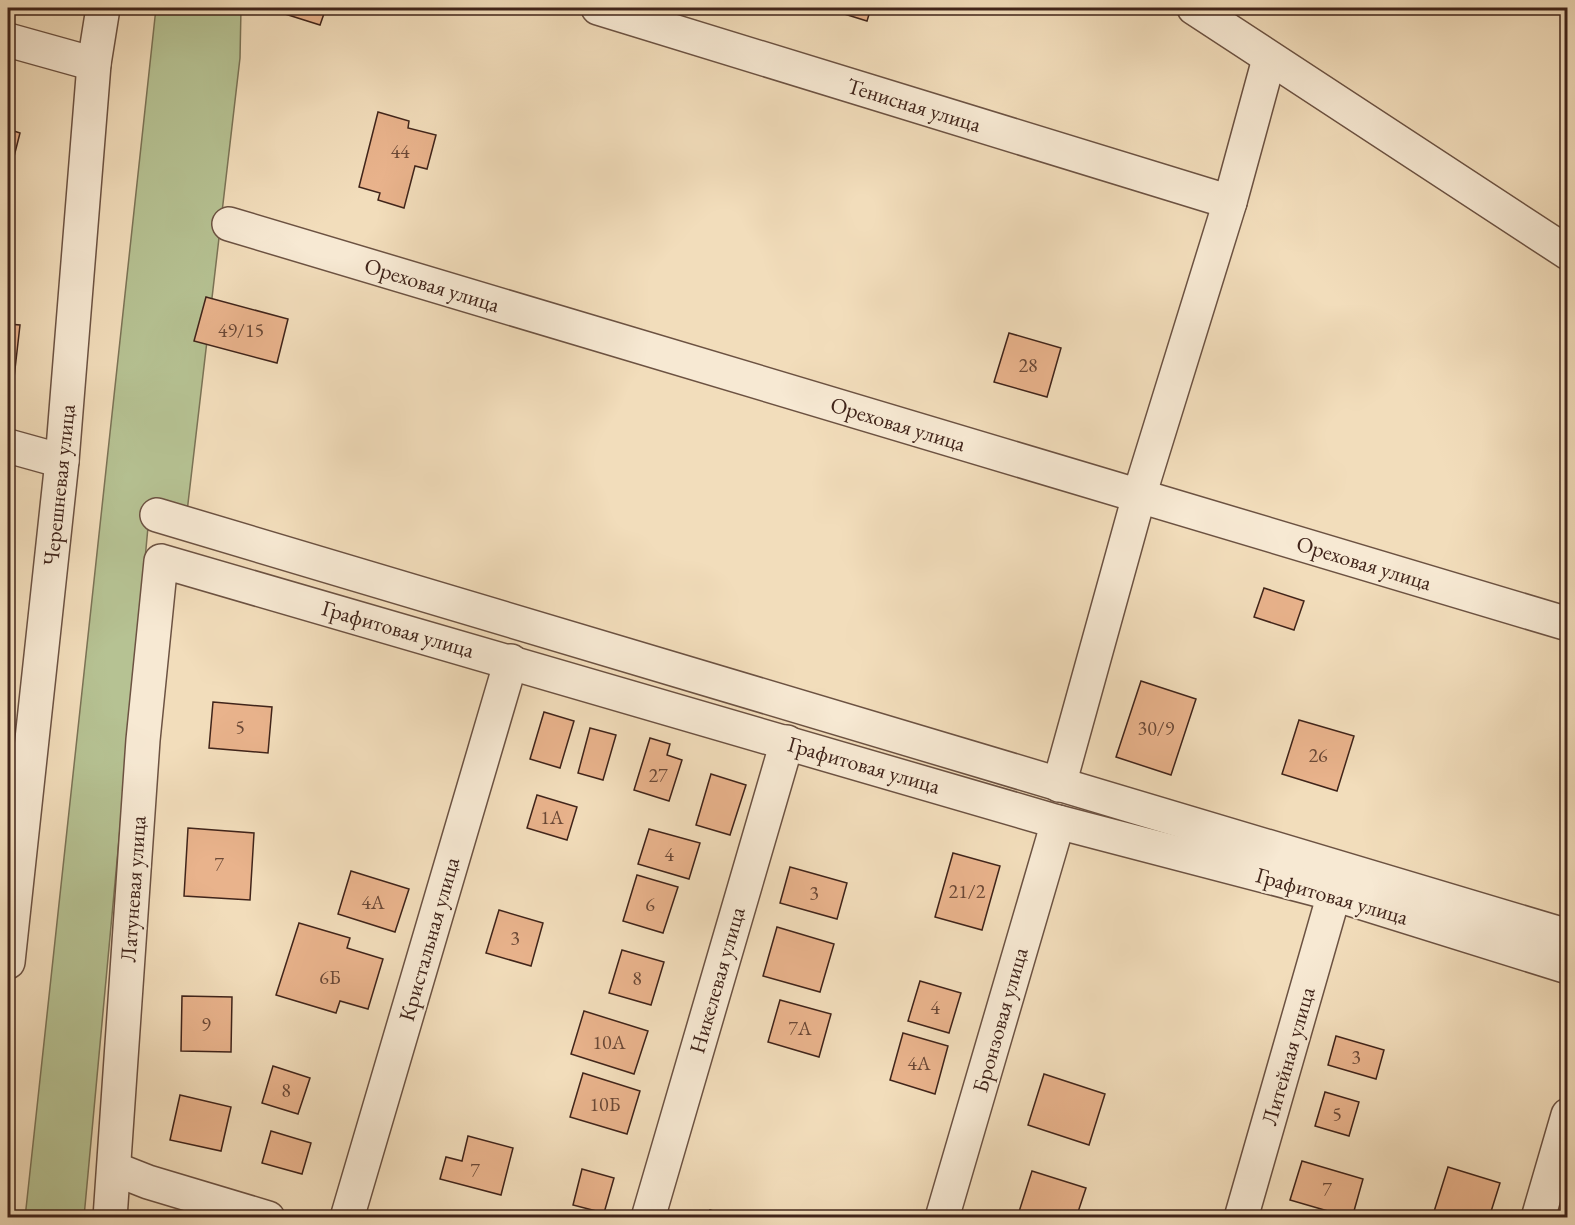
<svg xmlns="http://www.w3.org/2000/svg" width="1575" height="1225" viewBox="0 0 1575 1225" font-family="'EB Garamond',serif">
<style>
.green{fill:#b6c293;stroke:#7b7356;stroke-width:1.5}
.building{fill:#e9b38c;stroke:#40241a;stroke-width:1.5}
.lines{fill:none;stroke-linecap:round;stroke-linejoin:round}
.minor-casing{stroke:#6c5242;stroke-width:36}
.minor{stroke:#f7e9d3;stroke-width:33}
.labels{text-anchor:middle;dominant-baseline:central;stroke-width:4.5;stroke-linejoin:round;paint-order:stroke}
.number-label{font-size:20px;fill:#6a4836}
.street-label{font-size:22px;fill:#40241a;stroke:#f7e9d3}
</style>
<rect width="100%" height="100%" fill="#f2ddbb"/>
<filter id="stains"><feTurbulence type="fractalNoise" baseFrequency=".00333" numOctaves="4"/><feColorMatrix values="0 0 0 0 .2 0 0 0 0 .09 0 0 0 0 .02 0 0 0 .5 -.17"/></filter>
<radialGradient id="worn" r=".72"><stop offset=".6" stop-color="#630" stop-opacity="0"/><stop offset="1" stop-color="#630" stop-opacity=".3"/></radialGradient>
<path class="green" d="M156,8H241L240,58L187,512L148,527L84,1217L25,1218Z"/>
<g class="building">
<path d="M266,8H326L320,25Z"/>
<path d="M825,8H871L867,21Z"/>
<path d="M378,112L409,121L408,128L436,135L427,169L415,166L404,208L378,200L380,193L359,187Z"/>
<path d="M8,129L20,133L8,180Z"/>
<path d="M206,297L288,319L277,363L194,341Z"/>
<path d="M8,324L20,325L14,378L8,377Z"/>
<path d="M1009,333L1061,348L1047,397L994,382Z"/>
<path d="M1264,588L1304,601L1294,630L1254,617Z"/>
<path d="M1141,681L1196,699L1171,775L1116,757Z"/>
<path d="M213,702L272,707L268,753L209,748Z"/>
<path d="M544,712L574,721L560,768L530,759Z"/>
<path d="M1299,720L1354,736L1337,791L1282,774Z"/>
<path d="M590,728L616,735L603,780L578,773Z"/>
<path d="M650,738L670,744L667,755L682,760L669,801L634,790Z"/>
<path d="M711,774L746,785L730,835L696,825Z"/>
<path d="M537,795L577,807L567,840L527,828Z"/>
<path d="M188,828L254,833L250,900L184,896Z"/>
<path d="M649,829L700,843L689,879L638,864Z"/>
<path d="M953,853L1000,866L982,930L935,917Z"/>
<path d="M790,867L847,883L837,919L780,903Z"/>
<path d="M351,871L409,889L395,932L338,914Z"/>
<path d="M637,875L678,887L663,933L623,921Z"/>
<path d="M499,910L543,923L531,966L486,953Z"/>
<path d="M299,923L350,938L347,948L383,959L368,1009L340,1001L336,1013L276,995Z"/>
<path d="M777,927L834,944L820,992L763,976Z"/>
<path d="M622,950L664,962L651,1005L609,993Z"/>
<path d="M920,981L961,993L949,1033L908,1021Z"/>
<path d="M182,996L232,997L231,1052L181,1051Z"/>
<path d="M780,1000L831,1014L819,1057L768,1042Z"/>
<path d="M584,1011L648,1031L634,1074L571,1054Z"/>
<path d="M903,1033L948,1046L935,1094L890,1080Z"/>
<path d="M1336,1036L1384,1050L1376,1079L1328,1065Z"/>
<path d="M273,1066L310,1078L298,1114L262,1103Z"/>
<path d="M583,1073L640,1091L627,1134L570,1117Z"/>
<path d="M1044,1074L1105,1094L1089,1145L1028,1125Z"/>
<path d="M1325,1092L1359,1102L1349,1136L1315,1126Z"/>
<path d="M180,1095L231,1107L221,1151L170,1140Z"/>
<path d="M271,1131L311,1143L302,1174L262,1163Z"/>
<path d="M468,1136L513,1148L501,1195L440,1179L446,1157L462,1161Z"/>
<path d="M1302,1161L1363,1179L1352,1218L1290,1200Z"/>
<path d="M1448,1167L1500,1183L1489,1218H1432Z"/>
<path d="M582,1169L614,1178L604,1213L573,1205Z"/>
<path d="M1032,1171L1086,1188L1076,1218H1017Z"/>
<path d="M710,1210L737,1218H708Z"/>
</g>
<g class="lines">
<defs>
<g id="minor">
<path d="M598,8L1230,202"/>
<path d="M1194,8L1568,253"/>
<path d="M8,40L94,64"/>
<path d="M229,224L1568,624"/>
<path d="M8,446L62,461"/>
<path d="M157,515L1568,936"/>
<path d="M1059,785L1139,496L1230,202L1269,59"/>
<path d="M8,962L62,461L94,64L103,8"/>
<path d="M115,1169L148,1182L268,1218"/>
<path d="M110,1218L143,740L161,561L1058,822L1334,894L1568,967"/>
<path d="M347,1218L511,661"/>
<path d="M648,1218L787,742"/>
<path d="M942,1218L1058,822"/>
<path d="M1241,1218L1334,894"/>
<path d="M1538,1218L1568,1115"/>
</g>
</defs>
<use href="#minor" class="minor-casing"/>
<use href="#minor" class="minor"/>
</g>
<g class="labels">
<g class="number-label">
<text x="400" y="151">44</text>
<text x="241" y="330">49/15</text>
<text x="1028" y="365">28</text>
<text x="240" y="727">5</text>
<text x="1156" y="728">30/9</text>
<text x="1318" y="755">26</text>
<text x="658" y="775">27</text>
<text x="552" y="817">1А</text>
<text x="669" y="854">4</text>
<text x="219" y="864">7</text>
<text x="967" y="891">21/2</text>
<text x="814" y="893">3</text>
<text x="373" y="902">4А</text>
<text x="650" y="904">6</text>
<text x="515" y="938">3</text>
<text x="330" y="977">6Б</text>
<text x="637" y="978">8</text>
<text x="935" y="1007">4</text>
<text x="206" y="1024">9</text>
<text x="800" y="1028">7А</text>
<text x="609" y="1042">10А</text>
<text x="1356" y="1057">3</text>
<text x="919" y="1063">4А</text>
<text x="286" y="1090">8</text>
<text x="605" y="1104">10Б</text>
<text x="1337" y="1114">5</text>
<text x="475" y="1170">7</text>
<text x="1327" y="1189">7</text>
</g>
<g class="street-label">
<text transform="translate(914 105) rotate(17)">Тенисная улица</text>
<text transform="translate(432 285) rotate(17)">Ореховая улица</text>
<text transform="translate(898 424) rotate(17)">Ореховая улица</text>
<text transform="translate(59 485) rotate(-84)">Черешневая улица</text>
<text transform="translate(1364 563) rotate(17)">Ореховая улица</text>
<text transform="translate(398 629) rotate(16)">Графитовая улица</text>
<text transform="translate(864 765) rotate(16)">Графитовая улица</text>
<text transform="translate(133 889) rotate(-86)">Латуневая улица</text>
<text transform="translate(1332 896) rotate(16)">Графитовая улица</text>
<text transform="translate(429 939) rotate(-74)">Кристальная улица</text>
<text transform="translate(717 980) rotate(-74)">Никелевая улица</text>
<text transform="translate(1000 1020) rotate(-74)">Бронзовая улица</text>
<text transform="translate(1288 1056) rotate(-74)">Литейная улица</text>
</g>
</g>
<rect width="1575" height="1225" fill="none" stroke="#f2ddbb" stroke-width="30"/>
<rect x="9" y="9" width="1557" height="1207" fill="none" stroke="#40241a" stroke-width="3"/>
<rect x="15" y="15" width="1545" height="1195" fill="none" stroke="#40241a" stroke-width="1.5"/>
<rect width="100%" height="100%" filter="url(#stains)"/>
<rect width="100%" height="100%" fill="url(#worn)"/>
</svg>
